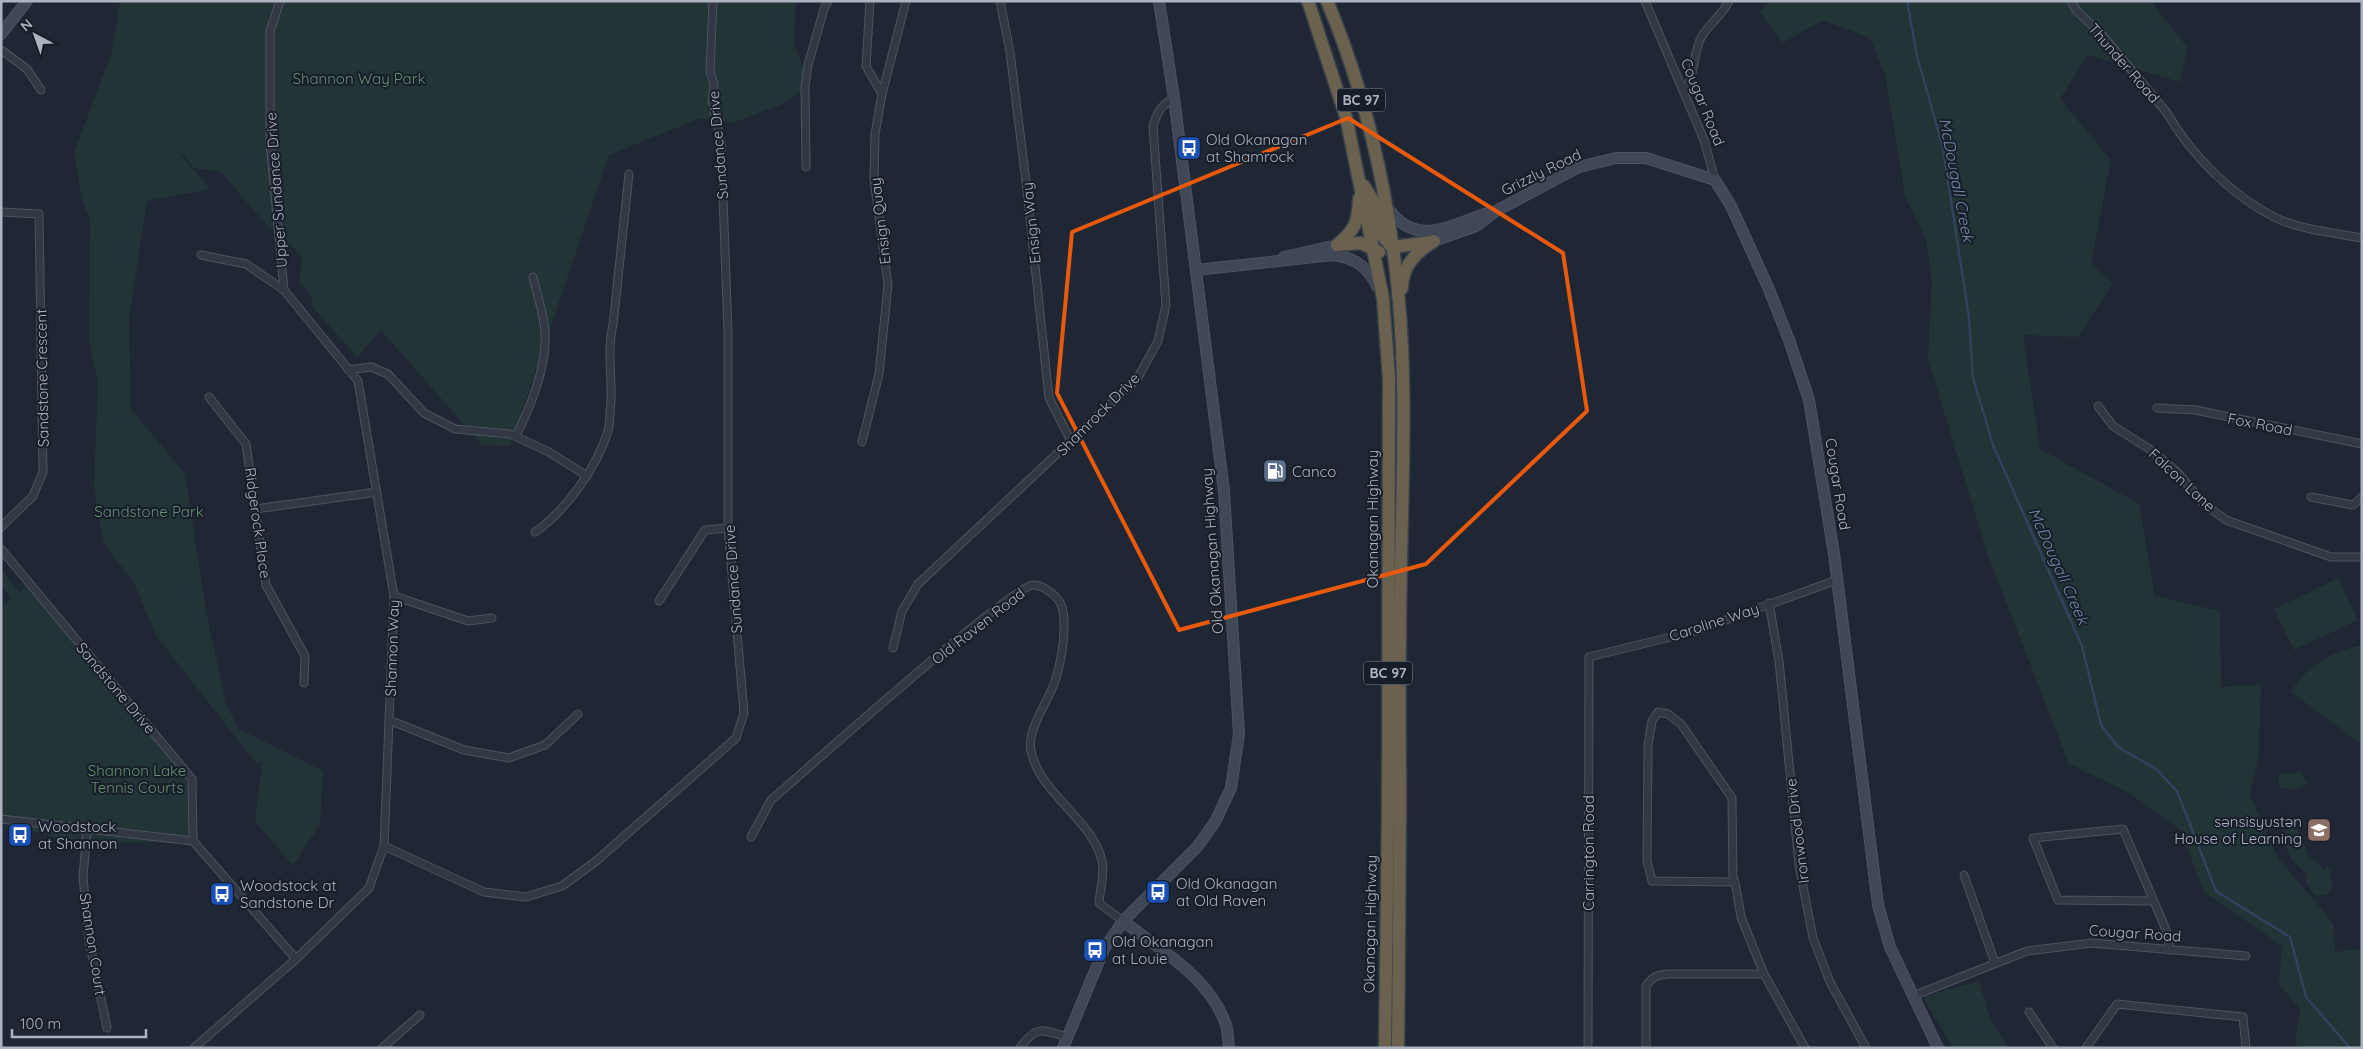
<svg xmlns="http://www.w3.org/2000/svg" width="2363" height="1049" viewBox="0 0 2363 1049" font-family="Quicksand,sans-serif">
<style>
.green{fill:#223436}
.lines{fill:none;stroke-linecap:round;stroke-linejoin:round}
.stream{stroke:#33425c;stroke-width:2.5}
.street-casing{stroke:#4d5460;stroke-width:9}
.secondary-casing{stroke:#4d5460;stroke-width:12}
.highway-casing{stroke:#3a414c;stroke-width:15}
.street{stroke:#323945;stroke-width:7}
.secondary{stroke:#404858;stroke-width:10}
.highway{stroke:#6b614f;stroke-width:12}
.marked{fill:none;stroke:#e8590c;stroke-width:4;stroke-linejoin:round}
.labels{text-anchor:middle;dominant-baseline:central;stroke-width:4;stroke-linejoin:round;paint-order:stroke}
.shield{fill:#181e29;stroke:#808794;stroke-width:1}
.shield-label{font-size:14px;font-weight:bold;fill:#acb4c2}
.street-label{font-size:15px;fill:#acb4c2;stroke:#181e29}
.park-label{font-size:15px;fill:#659171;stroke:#181e29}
.poi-label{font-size:15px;fill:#acb4c2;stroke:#181e29;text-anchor:start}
.water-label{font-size:16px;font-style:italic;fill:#7489aa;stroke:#181e29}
</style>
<rect width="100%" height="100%" fill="#1f2734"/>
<g class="green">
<path d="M120,1H796L794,43L807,79L805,87L783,104L732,123L701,118L609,155L510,446L482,445L381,330L357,357L313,307L311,297L299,281L302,256L265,223L220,171L194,168L184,155H181L210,189L147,201L129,319L131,409L185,474L206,611L226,704L239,729L323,771L320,824L293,865L255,822L262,762L256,763L157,637L134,583L103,542L94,486L98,382L89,341L90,220L82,198L74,152L111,55Z"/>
<path d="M1771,1H2154L2155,7L2188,48L2180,82L2087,55L2060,99L2111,160L2091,264L2113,283L2078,337L2023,335L2040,449L2139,504L2155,596L2220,611L2221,687L2261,684L2259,754L2250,795L2278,858L2333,923L2335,952L2362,948V1048H2299L2295,1044L2300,1009L2279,984L2282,946L2204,892L2180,829L2129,793L2069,764L1987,553L1928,359L1932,280L1926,240L1905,196L1885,75L1870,38L1823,20L1783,43L1760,12Z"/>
<path d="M1,570L19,592L30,583L185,774L197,840L86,845L1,823V608L12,599L1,585Z"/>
<path d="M2338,578L2358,620L2294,650L2274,609Z"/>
<path d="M2362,645V745L2291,692C2307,665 2332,652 2362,645Z"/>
<path d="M2301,771L2307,784C2300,789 2288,791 2280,787L2278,780L2279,775Z"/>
<path d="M2296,825L2310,859H2314L2324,870L2327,867L2333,871L2330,878L2334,883L2327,895H2315L2306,883L2307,874L2291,859L2283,838L2285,831Z"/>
<path d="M1979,981L1991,1021L2009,1048H1953L1923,997Z"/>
</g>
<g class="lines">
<path class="stream" d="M1907,1L1917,56L1943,148L1969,318L1973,378L1993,445L2082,646L2101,725L2118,747L2156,769L2177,791L2216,891L2290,937L2306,997L2350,1048"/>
<defs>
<g id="street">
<path d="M280,1L270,31V142L284,290"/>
<path d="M870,1L866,66L882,94"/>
<path d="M1000,1L1010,52L1027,190L1049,398L1071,441"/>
<path d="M1645,1L1704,140L1715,180"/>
<path d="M2071,1L2076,10L2103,36L2167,113C2192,156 2232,196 2276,218C2302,230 2334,233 2362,238"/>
<path d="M1,50L27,69L41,90"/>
<path d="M1684,92C1696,76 1692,53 1702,36C1710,23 1723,14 1729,1"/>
<path d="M806,167L805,87L808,65L824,9L828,1"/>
<path d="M1,212L39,214L43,472L33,496L1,527"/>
<path d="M348,370L371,367L388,374L424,413L455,429L510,434L549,452L587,476"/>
<path d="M209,397L246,444L266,585L305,656L304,683"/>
<path d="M2098,406L2113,426L2151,450L2178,473L2203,503L2226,520L2331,557H2362"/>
<path d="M2157,408L2195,410L2362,444"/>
<path d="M516,436C530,408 543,377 545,345C547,323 538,299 533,277"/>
<path d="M862,442L879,374L888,285L874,179L875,134L882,94L906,1"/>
<path d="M2311,497L2353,505L2362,497"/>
<path d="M256,509L377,492"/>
<path d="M535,532C566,511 597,467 608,431C610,422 610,410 611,401C612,375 607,349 613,325L629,174"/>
<path d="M1,549L192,779L193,841"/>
<path d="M394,596L468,621L492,618"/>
<path d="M659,601L705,530L728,528"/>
<path d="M1769,603L1779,661L1799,865L1813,938L1830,982L1866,1048"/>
<path d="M893,648L902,611L918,584L1137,379L1158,341L1166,305L1153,127C1156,114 1161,105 1174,98"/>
<path d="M389,720L464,750L509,758L545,745L578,714"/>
<path d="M1,819L193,841L296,959"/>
<path d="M87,830L83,877L89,940L107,1028"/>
<path d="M751,837L771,800C804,772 1011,586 1033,585C1044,585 1059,597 1062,607C1067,626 1062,658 1056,678C1050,700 1026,729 1031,751C1039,793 1093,820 1102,861C1105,874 1100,890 1099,903L1123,921"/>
<path d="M384,846L484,892L526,897L562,886L595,862L736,738L744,713L728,528V332L721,143L712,100L714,84L710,71L713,1"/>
<path d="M1964,875L1995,963"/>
<path d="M1733,881L1732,798L1681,724L1668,714L1658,712L1652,721L1648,745L1647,861L1652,881L1735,882L1741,917L1764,974L1805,1048"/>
<path d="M2152,901L2058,900L2033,838L2123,829L2167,932L2170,950"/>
<path d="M1913,996L2027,951L2092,943L2246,956"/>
<path d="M2029,1012L2053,1048"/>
<path d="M194,1048L296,959L369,888L384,846L394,596L358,381L284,290L246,264L201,255"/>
<path d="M382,1048L420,1015"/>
<path d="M1020,1048C1036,1024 1043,1030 1067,1037"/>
<path d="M1588,1048L1589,657L1695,631L1837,580"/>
<path d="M1646,1048V986C1652,977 1657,975 1668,974H1764"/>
<path d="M2086,1048L2117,1004L2243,1017L2246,1048"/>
</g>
<g id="secondary">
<path d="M1,34L27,1"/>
<path d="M1386,205C1414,250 1450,225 1488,213"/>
<path d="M1434,241L1476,226L1496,211L1579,167L1616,158H1646L1715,180L1731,206L1768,287L1789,340L1809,400L1834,554L1878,905L1890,947L1938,1048"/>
<path d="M1284,257L1337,245"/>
<path d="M1196,270L1333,255C1356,258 1368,267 1378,288"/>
<path d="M1123,921C1160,950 1210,977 1226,1025C1228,1032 1228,1040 1229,1048"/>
<path d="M1063,1048L1104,949L1123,921L1197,847L1215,822L1231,788L1239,734L1224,491L1174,98L1159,1"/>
</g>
<g id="highway">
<path d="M1308,1L1346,117L1383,298L1389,379L1388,811L1385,1048"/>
<path d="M1327,1C1376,117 1401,253 1403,379C1405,464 1400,549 1400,634C1399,692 1400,750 1400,809C1400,888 1398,968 1398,1048"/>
<path d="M1364,186L1375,204L1381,234L1392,247"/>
<path d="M1337,245L1361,243L1379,252"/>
<path d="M1337,245C1355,230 1358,223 1359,199"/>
<path d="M1392,247L1432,242"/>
<path d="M1402,288C1402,266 1416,252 1434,241"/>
</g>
</defs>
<use href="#street" class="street-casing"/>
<use href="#secondary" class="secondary-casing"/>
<use href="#highway" class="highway-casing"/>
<use href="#street" class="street"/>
<use href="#secondary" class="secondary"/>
<use href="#highway" class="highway"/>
</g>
<path class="marked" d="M1348,118L1563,253L1587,411L1426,564L1179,630L1057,393L1072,232Z"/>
<defs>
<symbol id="bus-square" viewBox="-11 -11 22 22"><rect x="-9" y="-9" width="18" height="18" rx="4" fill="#1a4fb4" stroke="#181e29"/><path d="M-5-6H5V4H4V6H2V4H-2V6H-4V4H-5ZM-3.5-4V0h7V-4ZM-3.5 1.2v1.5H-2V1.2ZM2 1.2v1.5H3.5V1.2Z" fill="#fff"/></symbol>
<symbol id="fuel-square" viewBox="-11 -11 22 22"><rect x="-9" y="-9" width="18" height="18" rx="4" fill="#5c6f8a" stroke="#181e29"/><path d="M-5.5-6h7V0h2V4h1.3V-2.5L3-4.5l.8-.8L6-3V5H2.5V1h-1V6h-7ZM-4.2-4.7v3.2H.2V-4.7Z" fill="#fff"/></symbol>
<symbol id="school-square" viewBox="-11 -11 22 22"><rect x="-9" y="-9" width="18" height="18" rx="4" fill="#8d6e63" stroke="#181e29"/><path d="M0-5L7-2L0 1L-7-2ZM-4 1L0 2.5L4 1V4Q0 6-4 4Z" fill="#fff"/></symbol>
</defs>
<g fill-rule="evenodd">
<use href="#bus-square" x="1175" y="134" width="28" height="28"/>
<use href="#fuel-square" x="1261" y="457" width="28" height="28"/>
<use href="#school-square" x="2305" y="816" width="28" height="28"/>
<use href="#bus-square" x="6" y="821" width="28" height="28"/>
<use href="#bus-square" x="1144" y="878" width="28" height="28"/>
<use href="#bus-square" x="208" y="880" width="28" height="28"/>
<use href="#bus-square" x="1081" y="936" width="28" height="28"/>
</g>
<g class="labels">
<g class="shield">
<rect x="1337" y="88.5" width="48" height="23" rx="4"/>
<rect x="1364" y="661.5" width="48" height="23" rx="4"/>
</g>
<g class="shield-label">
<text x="1361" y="100">BC 97</text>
<text x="1388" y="673">BC 97</text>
</g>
<g class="street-label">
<text transform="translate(2124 63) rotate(49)">Thunder Road</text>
<text transform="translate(1703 102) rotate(68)">Cougar Road</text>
<text transform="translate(718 145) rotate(-95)">Sundance Drive</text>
<text transform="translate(1541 172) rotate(-26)">Grizzly Road</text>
<text transform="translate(276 190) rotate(-94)">Upper Sundance Drive</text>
<text transform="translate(880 221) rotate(-97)">Ensign Quay</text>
<text transform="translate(1031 223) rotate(-96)">Ensign Way</text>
<text transform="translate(42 378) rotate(-91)">Sandstone Crescent</text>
<text transform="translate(1098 414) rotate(-45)">Shamrock Drive</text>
<text transform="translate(2260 424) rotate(11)">Fox Road</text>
<text transform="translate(2182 480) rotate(43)">Falcon Lane</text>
<text transform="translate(1838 484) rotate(81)">Cougar Road</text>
<text transform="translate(1372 519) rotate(-90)">Okanagan Highway</text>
<text transform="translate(258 523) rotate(82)">Ridgerock Place</text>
<text transform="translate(1212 551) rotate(-94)">Old Okanagan Highway</text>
<text transform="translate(733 579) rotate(-94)">Sundance Drive</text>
<text transform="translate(1714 622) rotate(-18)">Caroline Way</text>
<text transform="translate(978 626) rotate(-38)">Old Raven Road</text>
<text transform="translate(392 648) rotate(-88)">Shannon Way</text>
<text transform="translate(116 688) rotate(50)">Sandstone Drive</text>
<text transform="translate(1797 831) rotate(-97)">Ironwood Drive</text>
<text transform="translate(1588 853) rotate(-90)">Carrington Road</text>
<text transform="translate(1370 924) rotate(-89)">Okanagan Highway</text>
<text transform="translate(2135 933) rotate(4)">Cougar Road</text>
<text transform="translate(93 944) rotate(81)">Shannon Court</text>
</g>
<g class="park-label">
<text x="359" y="78">Shannon Way Park</text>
<text x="149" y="511">Sandstone Park</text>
<text x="137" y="770">Shannon Lake<tspan x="137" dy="17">Tennis Courts</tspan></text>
</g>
<g class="poi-label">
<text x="1206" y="139">Old Okanagan<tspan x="1206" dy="17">at Shamrock</tspan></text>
<text x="1292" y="471">Canco</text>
<text x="2302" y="821" text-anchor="end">sənsisyustən<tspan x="2302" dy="17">House of Learning</tspan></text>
<text x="38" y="826">Woodstock<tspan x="38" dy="17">at Shannon</tspan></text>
<text x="1176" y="883">Old Okanagan<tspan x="1176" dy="17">at Old Raven</tspan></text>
<text x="240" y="885">Woodstock at<tspan x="240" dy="17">Sandstone Dr</tspan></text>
<text x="1112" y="941">Old Okanagan<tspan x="1112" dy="17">at Louie</tspan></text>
</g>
<g class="water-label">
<text transform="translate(1957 180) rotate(79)">McDougall Creek</text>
<text transform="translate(2059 566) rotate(66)">McDougall Creek</text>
</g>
</g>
<rect width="2363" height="1049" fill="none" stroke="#acb4c2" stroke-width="5"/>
<g transform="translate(35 35) rotate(319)" stroke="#181e29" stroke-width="4" paint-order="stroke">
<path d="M0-4L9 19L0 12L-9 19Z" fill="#acb4c2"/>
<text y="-8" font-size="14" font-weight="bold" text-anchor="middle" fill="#acb4c2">N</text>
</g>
<path d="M12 1029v8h134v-8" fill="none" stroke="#acb4c2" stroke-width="2.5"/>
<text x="20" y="1029" font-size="15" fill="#acb4c2" stroke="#181e29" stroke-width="4" paint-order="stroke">100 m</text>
</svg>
